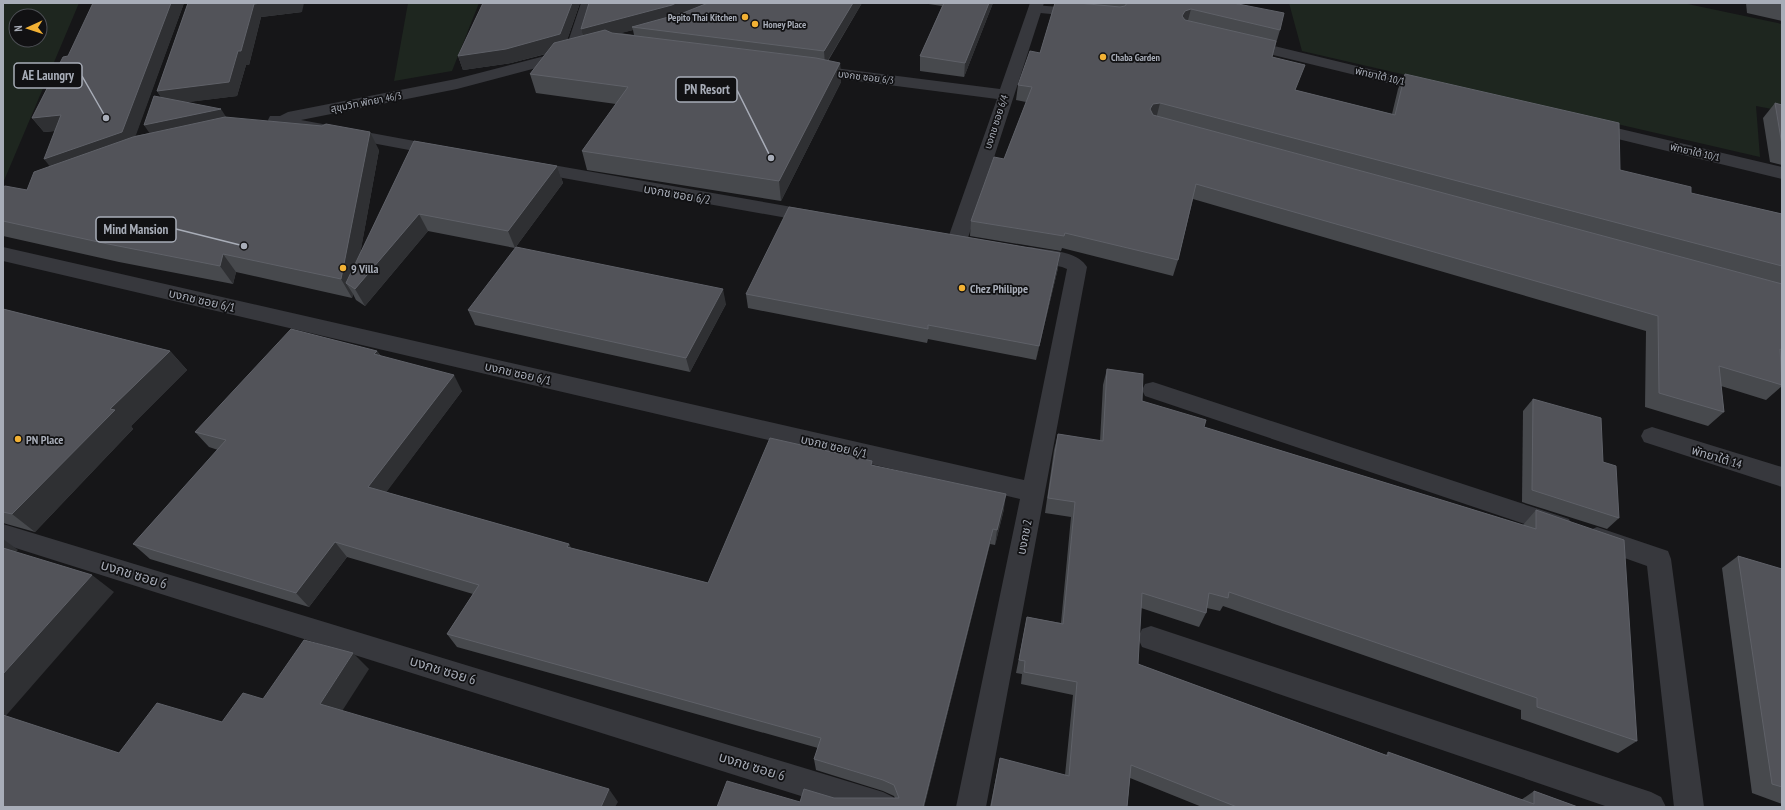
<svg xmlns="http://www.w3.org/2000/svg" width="1785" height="810" viewBox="0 0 1785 810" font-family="'PT Sans Narrow','Noto Sans Thai',sans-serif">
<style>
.green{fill:#1e261f;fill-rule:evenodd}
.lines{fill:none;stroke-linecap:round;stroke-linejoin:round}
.lane{fill:#37383d;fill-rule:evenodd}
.street{fill:#37383d;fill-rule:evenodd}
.wall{fill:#47494d;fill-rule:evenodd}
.shaded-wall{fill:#2f3033}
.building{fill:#525359;stroke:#5f6168}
.poi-dot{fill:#f2b134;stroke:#111113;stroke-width:1.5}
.labels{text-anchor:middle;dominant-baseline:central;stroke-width:3.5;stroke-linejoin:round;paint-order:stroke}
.far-poi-label{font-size:10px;font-weight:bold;fill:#a8adb8;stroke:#111113;text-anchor:start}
.far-street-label{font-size:10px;fill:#a8adb8;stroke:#111113}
.street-label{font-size:12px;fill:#a8adb8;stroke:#111113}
.poi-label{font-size:12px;font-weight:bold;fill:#a8adb8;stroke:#111113;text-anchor:start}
.near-street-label{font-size:14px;fill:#a8adb8;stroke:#111113}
.leader{fill:none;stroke:#a8adb8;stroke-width:1.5}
.callout-dot{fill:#a8adb8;stroke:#111113;stroke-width:1.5}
.callout{fill:#111113;stroke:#a8adb8;stroke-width:1.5}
.callout-label{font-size:13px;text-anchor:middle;font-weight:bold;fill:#a8adb8}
</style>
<rect width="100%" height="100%" fill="#161618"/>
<g class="green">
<path d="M3,3H79L3,183ZM16,16H40V40H16Z"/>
<path d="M408,3H479L452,71L394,81Z"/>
<path d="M1289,3H1683L1782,24V111L1756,106L1760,157L1302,51Z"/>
</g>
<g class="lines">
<g class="lane">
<path d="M581,3H595L580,54L578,57H566L564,54Z"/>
<path d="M1035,5L1082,9L1087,10L1089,13L1087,16L1082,17L1030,12L1028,9L1030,6Z"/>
<path d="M1153,382L1560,516L1569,519L1572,526L1569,533L1560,536L1145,396L1142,390L1145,384Z"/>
<path d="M1597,527L1668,551L1671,559L1704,807H1674L1647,566L1588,545L1585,538L1588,531Z"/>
<path d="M1151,626L1651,792L1661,797L1666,807H1608L1151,650L1142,647L1138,638L1142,629Z"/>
</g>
<g class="street">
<path d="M1030,3H1044L967,241L964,246L957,247L950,246L947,241L997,99L811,75L805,73L803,70L805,67L811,65L1000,89Z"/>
<path d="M1245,39L1435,85L1437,88L1435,91L1429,93L1240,47L1237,44L1240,41Z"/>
<path d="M568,50L574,52L576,55L574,58L457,89L301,120L447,147L450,151L447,155L441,156L276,125L270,124L268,120L270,116H280L288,112L456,79Z"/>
<path d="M1591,122L1782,167V179L1585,131L1583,127L1585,123Z"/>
<path d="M530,161L815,211L822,213L824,217L822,221L815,223L524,171L521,167L524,163Z"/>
<path d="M3,247L1024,480L1067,269L1062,267L1024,259L1021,254L1024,249L1031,247C1048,251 1077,250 1087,267L986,807H956L1020,499L3,261Z"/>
<path d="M1652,427L1782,467V487L1644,442L1641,436L1644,430Z"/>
<path d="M3,524L883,792L893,797L898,807H836L3,544Z"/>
</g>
</g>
<g class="wall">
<path d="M184,3L135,136L150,133L161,97L157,91L188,3L302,12L261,17L249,65H246L237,96L187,102L226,117L379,150L360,254L414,141L557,166L563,183L515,248L428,231L365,306L356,300L353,294L352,298L236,272L233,284L119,262L3,236V187L27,190L50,167L55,131L44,132L32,118L68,56Z"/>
<path d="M483,3H580L567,40L583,36L581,29L862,3L828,61L840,63L841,82L781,201L587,170L582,151L616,104L536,93L530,74L546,54L511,63L463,70L458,56ZM633,30L634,35L620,33Z"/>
<path d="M922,3H993L964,77L920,71V56L942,6Z"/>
<path d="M1055,3H1233L1280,30L1272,57L1295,90L1392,114L1398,89L1405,74L1620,170L1691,193L1782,214V369H1781L1782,386L1766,400L1721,386L1724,412L1708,426L1645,407L1646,331L1193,199L1178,260L1173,276L1062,248L1061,251L970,236L971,221L1004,159L1026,102L1016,100L1018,85L1040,53Z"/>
<path d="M1746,3H1782V21L1747,13Z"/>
<path d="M1775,103L1782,105V165L1770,162L1763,118Z"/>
<path d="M1058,268L1036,360L928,339L927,343L748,308L746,294Z"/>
<path d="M726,304L690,372L475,325L468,310Z"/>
<path d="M3,309L170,351L187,370L131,426L133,429L35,532L3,523Z"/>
<path d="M377,351L381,356L462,391L386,492L569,544L571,548L708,583L872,465L1004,509L995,545L990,544L924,807H717L800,802L834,798H895L894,796L883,791L816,770L814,759L818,748L457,647L447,634L473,594L347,557L309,607L150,559L133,544L218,450L209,447L195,432Z"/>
<path d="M1107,369L1142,401L1204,427L1523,525L1536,510L1637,741L1618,753L1521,719V710L1223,606L1220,611L1207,608L1206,613L1199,627L1141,608L1138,664L1386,755L1388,752L1521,800L1534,791L1578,807H1202L1130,778L1127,807H990L1000,758L1065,775L1073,695L1021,684L1022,674L1016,673L1027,617L1061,623L1071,517L1045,513L1054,450L1058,434L1100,441L1103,385Z"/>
<path d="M1533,399L1603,462L1619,518L1607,529L1522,502L1523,411Z"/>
<path d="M1738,556L1782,569V804L1752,793L1722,568Z"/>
</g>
<g class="shaded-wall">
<path d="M171,3H184L132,146L55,173L44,159Z"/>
<path d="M261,3H304L302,12L261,17L249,65H246L237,96L166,105L157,91L254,4Z"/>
<path d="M572,3H580L564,49L511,63L463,70L458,56Z"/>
<path d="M676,3H711L675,19L632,27L633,30L585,43L581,29Z"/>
<path d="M853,3H862L825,65L824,51Z"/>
<path d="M989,3H993L964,77L965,63Z"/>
<path d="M1191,9L1187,24L1182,16L1185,11Z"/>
<path d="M840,63L841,82L781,201L779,181Z"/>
<path d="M1160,103L1156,119L1150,120V109L1153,104Z"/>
<path d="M221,109L230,123L154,140L144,125Z"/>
<path d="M61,115L72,129L44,132L32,118Z"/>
<path d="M370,132L379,150L354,288L346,283L353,294L352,298L341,279Z"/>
<path d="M557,166L563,183L515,248L508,231Z"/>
<path d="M419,214L428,231L365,306L355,289Z"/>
<path d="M1060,253L1058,268L1036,360L1039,346Z"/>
<path d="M223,254L236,272L233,284L220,266Z"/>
<path d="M723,289L726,304L690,372L686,358Z"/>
<path d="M170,351L187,370L131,426L133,429L35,532L12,514L110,409Z"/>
<path d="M377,351L387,367L374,354Z"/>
<path d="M454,375L462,391L379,502L368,487Z"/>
<path d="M1006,494L1004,509L995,545L997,530Z"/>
<path d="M993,529L990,544L924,807H923Z"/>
<path d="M3,539L18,550L8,560L3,557Z"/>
<path d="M335,542L347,557L309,607L296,593Z"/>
<path d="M569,544L576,558L567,547Z"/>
<path d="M92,575L114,592L3,719V674Z"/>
<path d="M353,653L369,669L337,719L320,704Z"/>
<path d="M609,789L618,802L615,807H601Z"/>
</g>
<g class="building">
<path d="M93,3H171L122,132L44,159L61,115L32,118L63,57L68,56Z"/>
<path d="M188,3H261L254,4L241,51H238L229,82L157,91Z"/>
<path d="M483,3H572L560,34L506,49L458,56Z"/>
<path d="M589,3H676L672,5L581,29Z"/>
<path d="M708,3H853L824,51L632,27L683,13Z"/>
<path d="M944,3H989L965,63L920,56Z"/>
<path d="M1055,3H1078L1120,7L1125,6L1127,3H1233L1284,13L1280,30L1191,9L1185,11L1182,16L1185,20L1276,41L1272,57L1305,65L1295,90L1395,115L1405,74L1619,123L1620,170L1691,187V193L1782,214V266L1160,103L1153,104L1150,109L1153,115L1782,284V350L1780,349L1782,385L1719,366L1724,412L1659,393L1658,316L1196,184L1178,260L1065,233L1064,236L971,221L994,157L1004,159L1032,87L1018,85L1030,51L1040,53Z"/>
<path d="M605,30L612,33L816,58L840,63L779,181L582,151L628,87L530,74L554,43Z"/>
<path d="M154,96L221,109L144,125Z"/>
<path d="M1775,103L1782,105V145Z"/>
<path d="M225,117L322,126L326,124L370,132L341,279L223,254L220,266L103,243L3,221V187L5,186L27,190L34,172L133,137Z"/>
<path d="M414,141L557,166L508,231L419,214L355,289L346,283Z"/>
<path d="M789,207L1060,253L1039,346L928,325V329L746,294Z"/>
<path d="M516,247L723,289L686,358L468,310Z"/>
<path d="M3,309L170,351L110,409L115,410L12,514L3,512Z"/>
<path d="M291,329L377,351L374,354L454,375L368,487L569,544L567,547L708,583L770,438L872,461L871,465L1006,494L997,530L993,529L923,807H717L727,781L800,802L804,789L834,798H899L894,785L883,780L814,759L821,738L447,634L479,585L335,542L296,593L133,544L226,440L195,432Z"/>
<path d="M1107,369L1143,374L1142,401L1206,420L1204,427L1536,529V510L1624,540L1637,741L1537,707V698L1229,592L1228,598L1209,593L1206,613L1142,593L1138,664L1388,756V752L1534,804V791L1578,807H1237L1131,765L1127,807H991L1000,758L1069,776L1077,682L1024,672L1025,661L1019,660L1027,617L1063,624L1075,502L1048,498L1058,434L1103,441Z"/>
<path d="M1533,399L1601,418L1603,462L1616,466L1619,518L1532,490Z"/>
<path d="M3,548L92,575L3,674Z"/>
<path d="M1738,556L1782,569V787L1772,784Z"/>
<path d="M304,640L353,653L320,704L609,789L601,807H3V715L119,753L157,703L222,722L243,693L263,699Z"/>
</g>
<g class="poi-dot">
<circle cx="745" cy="17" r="4"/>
<circle cx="755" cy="24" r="4"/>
<circle cx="1103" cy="57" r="4"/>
<circle cx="343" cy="268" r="4"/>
<circle cx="962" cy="288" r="4"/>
<circle cx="18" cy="439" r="4"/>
</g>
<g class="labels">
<g class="far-poi-label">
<text x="737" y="17" text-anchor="end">Pepito Thai Kitchen</text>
<text x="763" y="24">Honey Place</text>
<text x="1111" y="57">Chaba Garden</text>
</g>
<g class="far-street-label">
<text transform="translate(1380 76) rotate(13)">พัทยาใต้ 10/1</text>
<text transform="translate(866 77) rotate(7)">บงกช ซอย 6/3</text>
<text transform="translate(366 102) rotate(-11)">สุขุมวิท พัทยา 46/3</text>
<text transform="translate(996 122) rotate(-72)">บงกช ซอย 6/4</text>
<text transform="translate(1695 152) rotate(13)">พัทยาใต้ 10/1</text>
</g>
<g class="street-label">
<text transform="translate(677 194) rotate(10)">บงกช ซอย 6/2</text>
<text transform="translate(202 300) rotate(13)">บงกช ซอย 6/1</text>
<text transform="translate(518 373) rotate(13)">บงกช ซอย 6/1</text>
<text transform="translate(834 446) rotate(13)">บงกช ซอย 6/1</text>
<text transform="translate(1717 457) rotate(17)">พัทยาใต้ 14</text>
<text transform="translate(1024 537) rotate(-79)">บงกช 2</text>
</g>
<g class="poi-label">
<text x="351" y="268">9 Villa</text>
<text x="970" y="288">Chez Philippe</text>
<text x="26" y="439">PN Place</text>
</g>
<g class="near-street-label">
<text transform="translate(134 574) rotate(17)">บงกช ซอย 6</text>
<text transform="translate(443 670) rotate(17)">บงกช ซอย 6</text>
<text transform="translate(752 766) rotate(17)">บงกช ซอย 6</text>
</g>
</g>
<path class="leader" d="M106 118L82 76M771 158L737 90M244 246L176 229"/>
<g class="callout-dot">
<circle cx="106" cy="118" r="4"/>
<circle cx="771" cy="158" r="4"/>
<circle cx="244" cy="246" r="4"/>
</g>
<g class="callout">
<rect x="14" y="63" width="68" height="25" rx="4"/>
<rect x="676" y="77" width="61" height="25" rx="4"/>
<rect x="96" y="217" width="80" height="25" rx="4"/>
</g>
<g class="callout-label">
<text x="48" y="80">AE Laungry</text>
<text x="707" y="94">PN Resort</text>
<text x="136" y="234">Mind Mansion</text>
</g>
<rect width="1785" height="810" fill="none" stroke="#a8adb8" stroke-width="8"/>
<g transform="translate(28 28) rotate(267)"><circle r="19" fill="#111113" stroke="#4d4f55"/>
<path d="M0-3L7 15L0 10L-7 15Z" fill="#f2b134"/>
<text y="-6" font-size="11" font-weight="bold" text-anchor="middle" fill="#a8adb8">N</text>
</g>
</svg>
